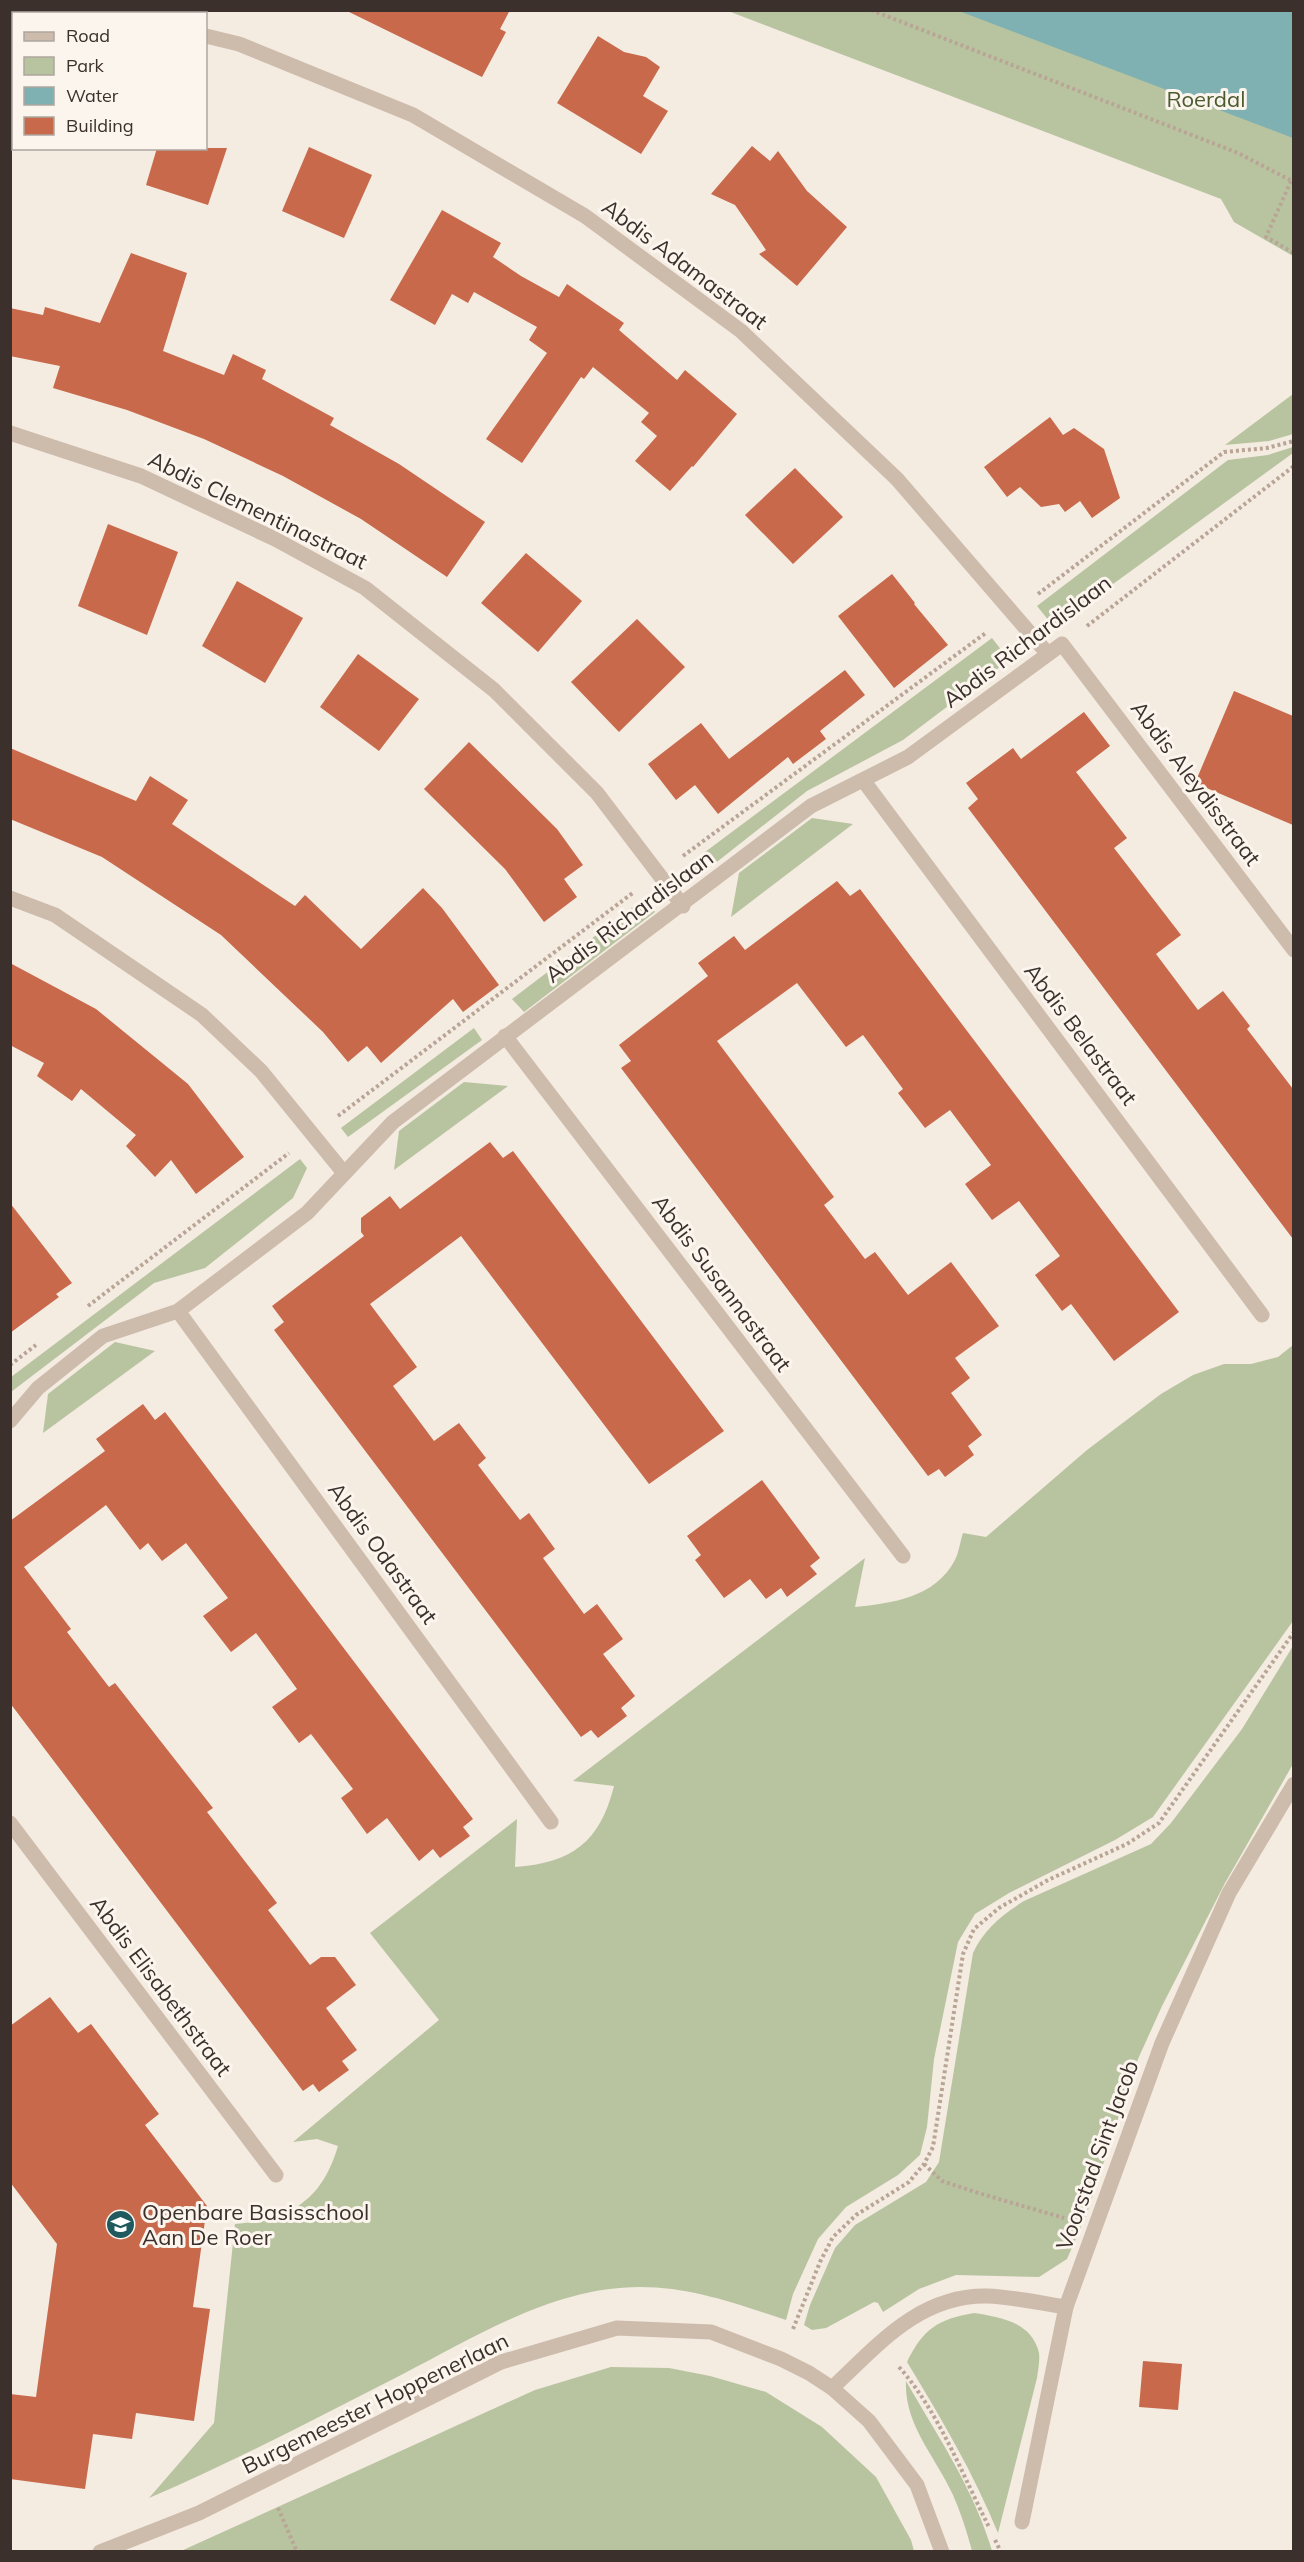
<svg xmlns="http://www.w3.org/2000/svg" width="1304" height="2562" viewBox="0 0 1304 2562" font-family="Mulish,sans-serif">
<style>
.green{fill:#b8c4a0}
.water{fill:#7fb0b2}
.building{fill:#c8694b}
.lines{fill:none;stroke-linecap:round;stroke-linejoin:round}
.path{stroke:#b9a596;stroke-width:4;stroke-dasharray:3 3;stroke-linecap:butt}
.minor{stroke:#cdbbac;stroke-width:15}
.labels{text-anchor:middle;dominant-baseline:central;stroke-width:6;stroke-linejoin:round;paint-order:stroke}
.park-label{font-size:22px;fill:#4a5a2e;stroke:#fbf5ee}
.street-label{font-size:22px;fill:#3b302b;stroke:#fbf5ee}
.poi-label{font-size:22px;fill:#3b302b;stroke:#fbf5ee;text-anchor:start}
</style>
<rect width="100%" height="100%" fill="#f4ebe1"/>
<g class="green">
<path d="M728,11H1293V256L1234,222L1221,199Z"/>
<path d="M1293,394V434L1269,441L1225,445Z"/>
<path d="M1293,447V453L1054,627L1037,606L1228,460L1268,455Z"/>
<path d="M992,638L1009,660L903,740L807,791L699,876L689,864Z"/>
<path d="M812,818L853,824L731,917L739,873Z"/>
<path d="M645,898L655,912L524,1012L512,999Z"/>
<path d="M474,1028L482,1040L348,1137L341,1128Z"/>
<path d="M464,1082L508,1086L394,1170L399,1131Z"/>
<path d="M300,1159L307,1168L293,1198L205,1268L154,1283L11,1392V1377Z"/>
<path d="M115,1342L155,1351L43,1433L48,1394Z"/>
<path d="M1293,1345V1621L1153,1817L1115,1840L1009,1893L975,1914L958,1942L934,2059L927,2127L920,2155L898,2175L846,2207L818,2239L793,2294L786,2320C738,2304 691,2287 640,2287C554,2287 477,2336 403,2374C319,2417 235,2461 149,2498L214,2423L235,2224C248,2222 264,2222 277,2217C311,2204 328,2180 338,2146L317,2139L293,2142L439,2020L370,1933L517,1819L515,1867C572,1863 600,1842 614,1786L573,1781L865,1558L855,1607C892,1603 935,1598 955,1560C959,1552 960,1542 963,1533L986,1537L1087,1450L1161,1394L1193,1375L1224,1364H1251L1278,1357Z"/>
<path d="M1293,1646V1764L1225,1883L1162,2006L1138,2059L1087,2213L1067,2259L1039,2277L956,2275L919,2289L883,2312L878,2303L874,2302L826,2328L812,2330L804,2325L810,2305L835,2248L855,2225L926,2182L939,2162L973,1953C984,1929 1002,1915 1024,1901L1151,1844L1171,1823L1242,1729Z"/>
<path d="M974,2313C1000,2317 1032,2322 1039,2353C1040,2361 1038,2370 1037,2378L998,2533C973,2472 941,2418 907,2362C923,2329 938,2319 974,2313Z"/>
<path d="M611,2367L669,2368L710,2376L766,2392L822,2427L876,2477L911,2540L914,2551H181L535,2390Z"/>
<path d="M906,2381C938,2437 974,2489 992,2551H972C967,2532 961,2513 953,2495C936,2457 904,2425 906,2381Z"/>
</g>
<path class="water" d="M959,11H1293V138Z"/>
<g class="building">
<path d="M345,10H510L500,29L506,32L482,77Z"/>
<path d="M598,36L624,52L646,57L660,67L643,96L668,111L641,154L557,103Z"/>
<path d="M752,146L770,161L778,151L807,191L847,227L797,286L759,254L766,250L735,205L711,194Z"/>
<path d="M309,147L372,175L344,238L282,211Z"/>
<path d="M157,148H227L208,205L146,185Z"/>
<path d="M442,210L501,243L493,257L521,276L559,297L567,284L624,323L619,330L677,380L685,370L737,414L693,467L692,466L670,491L635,461L657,436L641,422L649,413L593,367L584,379L581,377L522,463L486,439L547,353L529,340L537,327L474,292L468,303L452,294L435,325L390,300Z"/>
<path d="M131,253L187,273L163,351L224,375L233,354L266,370L262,379L334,418L330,425L399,464L485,522L447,577L361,519L283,476L204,439L127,410L53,388L60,366L10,356V308L43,315L45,307L100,323Z"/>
<path d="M1050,417L1063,435L1074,428L1104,449L1120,498L1092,518L1080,501L1065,512L1059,504L1041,507L1020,487L1007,497L984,467Z"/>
<path d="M795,468L843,517L793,564L745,515Z"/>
<path d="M108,524L178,552L147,635L78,606Z"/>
<path d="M526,553L582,601L538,652L481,603Z"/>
<path d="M892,574L915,603L914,604L948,645L894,688L838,616Z"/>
<path d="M237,581L303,618L265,683L202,646Z"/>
<path d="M637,619L685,667L619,732L571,682Z"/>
<path d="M358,654L419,699L379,751L320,707Z"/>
<path d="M845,670L865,695L820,731L826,739L793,764L788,757L718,814L695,785L676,800L648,764L701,723L729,759Z"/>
<path d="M1234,691L1293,716V825L1195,783Z"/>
<path d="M1084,712L1110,746L1076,772L1127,838L1114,848L1181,935L1156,954L1198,1010L1223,991L1250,1026L1247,1029L1293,1089V1239L968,808L978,799L966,783L1013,748L1021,759Z"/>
<path d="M469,742L557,829L583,865L564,879L577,897L544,922L505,869L424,789Z"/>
<path d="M10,748L136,801L150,776L188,800L172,824L295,906L305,895L361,949L423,888L442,908L499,985L463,1012L453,999L381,1063L367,1046L348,1062L323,1032L221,935L102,857L10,819Z"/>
<path d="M837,881L850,896L860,889L1179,1312L1114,1361L1071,1304L1062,1311L1035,1275L1060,1256L1019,1201L992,1220L965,1184L991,1165L950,1110L925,1128L898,1093L903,1089L863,1035L846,1047L797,983L717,1041L834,1197L824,1205L865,1259L875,1252L908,1295L951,1262L999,1326L955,1358L970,1378L951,1393L982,1435L968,1446L974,1455L945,1477L939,1469L928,1476L621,1068L631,1061L619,1045L708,976L698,963L734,936L745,950Z"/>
<path d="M10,963L96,1009L188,1084L244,1157L196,1194L171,1160L155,1177L126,1146L136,1135L81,1089L72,1101L37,1076L44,1063L10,1045Z"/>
<path d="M490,1142L503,1158L513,1151L724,1431L649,1484L461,1236L370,1304L417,1367L393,1386L434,1441L459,1423L486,1458L478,1465L520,1520L529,1513L555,1549L543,1558L584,1614L597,1604L623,1639L603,1654L635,1696L621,1708L627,1716L598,1738L591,1730L581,1737L274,1330L284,1322L272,1306L364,1236L361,1232V1218L390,1196L400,1209Z"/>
<path d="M10,1203L72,1283L56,1294L59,1297L10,1333Z"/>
<path d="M143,1404L155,1420L165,1412L473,1819L463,1827L470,1836L440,1858L433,1849L419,1861L387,1818L367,1834L341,1798L353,1789L311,1734L299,1743L272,1707L297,1689L256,1633L231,1652L203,1616L228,1598L186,1543L162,1561L148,1543L140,1550L106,1505L24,1567L71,1629L67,1632L109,1687L115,1683L213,1808L207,1812L277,1903L268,1910L310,1965L321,1957H335L356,1985L326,2008L357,2050L342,2061L349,2070L319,2092L313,2084L303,2091L10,1703V1521L105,1451L96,1439Z"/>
<path d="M762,1480L820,1558L810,1566L817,1574L787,1597L781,1588L766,1599L750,1579L724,1598L695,1560L701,1555L687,1536Z"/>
<path d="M50,1997L78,2033L91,2024L159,2114L145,2125L207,2206L193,2307L210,2309L194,2421L136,2413L132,2439L93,2434L85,2489L10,2479V2394L36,2397L57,2244L10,2182V2026Z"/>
<path d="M1143,2361L1182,2364L1178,2410L1139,2407Z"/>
</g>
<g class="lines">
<g class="path">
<path d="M871,10L1238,153L1294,182"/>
<path d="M1291,181L1266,237L1294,253"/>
<path d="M1038,594L1224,452L1267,448L1294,441"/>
<path d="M1087,626L1294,466"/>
<path d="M683,856L987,632"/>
<path d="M338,1116L634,892"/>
<path d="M88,1306L289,1153"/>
<path d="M10,1365L36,1345"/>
<path d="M924,2164L942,2181L975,2192L1064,2218"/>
<path d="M793,2329L820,2262L833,2237L856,2215L909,2182L924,2164L933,2147L963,1954L974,1929L999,1908L1048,1880L1127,1844L1159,1823L1294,1632"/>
<path d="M899,2367C939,2412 962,2474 989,2527"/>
<path d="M278,2508L297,2552"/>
<path d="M995,2540L1001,2552"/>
</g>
<g class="minor">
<path d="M98,10L110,14"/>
<path d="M206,36L239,44L413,115L585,216L741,331L897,479L1048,654"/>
<path d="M10,433L141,476L275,539L365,588L494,690L597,793L683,906"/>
<path d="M863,780L1262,1315"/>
<path d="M10,898L55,915L202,1015L261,1071L344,1173"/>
<path d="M505,1036L903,1556"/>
<path d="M178,1311L551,1822"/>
<path d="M10,1421L38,1388L103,1336L178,1311L307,1213L393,1122L811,806L908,757L1062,644L1294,950"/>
<path d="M10,1823L276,2175"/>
<path d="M832,2388C878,2345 919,2295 987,2296C1013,2297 1040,2303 1066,2307"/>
<path d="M1022,2522L1066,2307L1162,2043L1229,1893L1294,1784"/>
<path d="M100,2552L199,2513L501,2362L617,2328L711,2332L781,2359L809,2373L832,2388L869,2421L917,2485L942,2552"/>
</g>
</g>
<defs>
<symbol id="school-disc" viewBox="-11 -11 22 22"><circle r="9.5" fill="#1f5a5e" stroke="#fbf5ee"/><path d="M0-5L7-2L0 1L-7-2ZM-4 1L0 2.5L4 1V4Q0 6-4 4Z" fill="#fff"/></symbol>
</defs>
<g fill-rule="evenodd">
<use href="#school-disc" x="104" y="2208" width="33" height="33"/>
</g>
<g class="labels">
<g class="park-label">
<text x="1206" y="99">Roerdal</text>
</g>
<g class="street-label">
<text transform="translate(685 264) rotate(37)">Abdis Adamastraat</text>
<text transform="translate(258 510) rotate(26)">Abdis Clementinastraat</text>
<text transform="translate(1027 641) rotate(-37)">Abdis Richardislaan</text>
<text transform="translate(1196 783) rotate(53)">Abdis Aleydisstraat</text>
<text transform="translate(629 916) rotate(-37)">Abdis Richardislaan</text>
<text transform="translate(1081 1034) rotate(53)">Abdis Belastraat</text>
<text transform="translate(722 1283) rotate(53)">Abdis Susannastraat</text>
<text transform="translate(383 1553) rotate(54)">Abdis Odastraat</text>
<text transform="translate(161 1986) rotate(53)">Abdis Elisabethstraat</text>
<text transform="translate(1097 2155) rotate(-70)">Voorstad Sint Jacob</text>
<text transform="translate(375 2403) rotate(-26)">Burgemeester Hoppenerlaan</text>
</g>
<g class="poi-label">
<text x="142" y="2212">Openbare Basisschool<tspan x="142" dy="25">Aan De Roer</tspan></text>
</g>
</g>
<rect width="1304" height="2562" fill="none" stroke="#3b302b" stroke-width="24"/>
<rect x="12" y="12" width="195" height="138" fill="#fbf5ee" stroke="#aea6a0" stroke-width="1.5"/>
<rect x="24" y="32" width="30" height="9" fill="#cdbbac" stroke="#aea6a0" stroke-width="1.5"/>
<text x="66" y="42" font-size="18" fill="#3b302b">Road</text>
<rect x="24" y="57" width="30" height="18" fill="#b8c4a0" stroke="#aea6a0" stroke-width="1.5"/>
<text x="66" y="72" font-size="18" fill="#3b302b">Park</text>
<rect x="24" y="87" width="30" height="18" fill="#7fb0b2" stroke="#aea6a0" stroke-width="1.5"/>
<text x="66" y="102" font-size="18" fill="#3b302b">Water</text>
<rect x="24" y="117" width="30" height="18" fill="#c8694b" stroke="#aea6a0" stroke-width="1.5"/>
<text x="66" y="132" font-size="18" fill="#3b302b">Building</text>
</svg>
